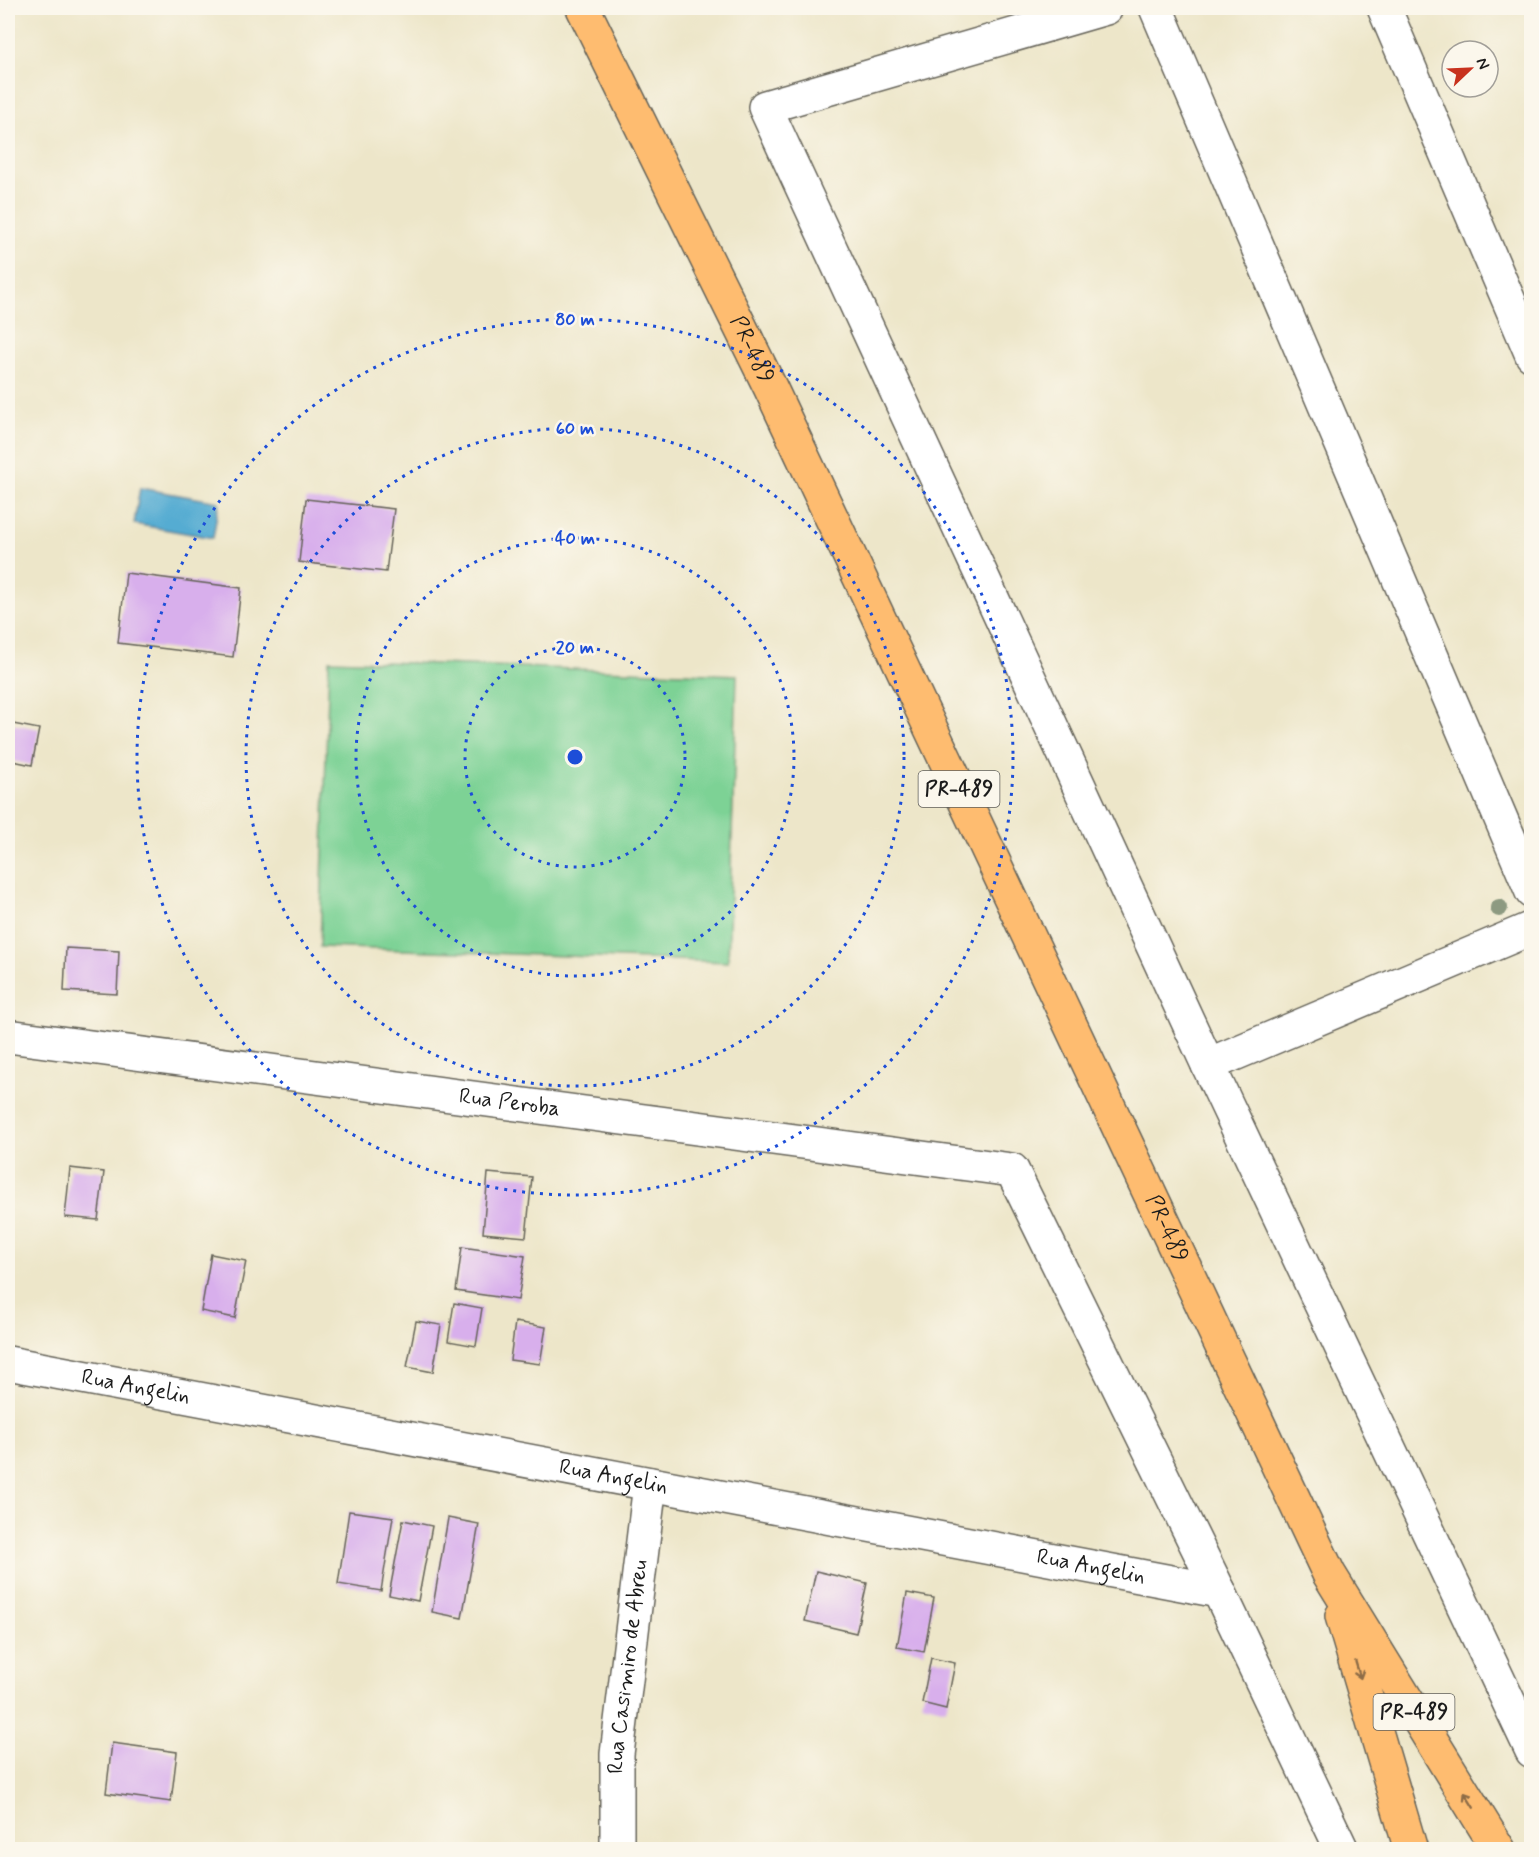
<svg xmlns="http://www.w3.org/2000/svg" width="1539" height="1857" viewBox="0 0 1539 1857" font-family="Mynerve,sans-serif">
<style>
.green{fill:#7dd295;stroke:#4c7758;stroke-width:1.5}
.water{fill:#55acd2;stroke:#386477;stroke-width:1.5}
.building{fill:#d8afec}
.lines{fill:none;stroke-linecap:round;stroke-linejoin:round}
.minor-casing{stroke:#656359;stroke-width:36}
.major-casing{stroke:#656359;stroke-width:36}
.minor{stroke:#fff;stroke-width:33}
.major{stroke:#febc70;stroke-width:33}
.tree{fill:#8d9a81}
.oneway{stroke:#8d6c46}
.ring{fill:none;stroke:#1d4ed8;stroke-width:3;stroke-dasharray:3 6}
.labels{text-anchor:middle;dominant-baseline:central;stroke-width:5;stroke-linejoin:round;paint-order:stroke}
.shield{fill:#fbf7ec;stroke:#5f5e5a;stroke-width:1.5}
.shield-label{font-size:21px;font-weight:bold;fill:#1c1c1c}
.street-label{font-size:22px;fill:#1c1c1c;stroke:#fbf7ec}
.centre{fill:#1d4ed8;stroke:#fbf7ec;stroke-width:3}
.ring-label{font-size:18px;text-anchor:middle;font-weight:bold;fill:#1d4ed8;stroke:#fbf7ec;stroke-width:5;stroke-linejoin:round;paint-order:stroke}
</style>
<rect width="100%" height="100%" fill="#fbf7ec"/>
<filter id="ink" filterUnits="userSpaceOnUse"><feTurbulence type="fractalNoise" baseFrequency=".0167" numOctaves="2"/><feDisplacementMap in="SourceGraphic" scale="12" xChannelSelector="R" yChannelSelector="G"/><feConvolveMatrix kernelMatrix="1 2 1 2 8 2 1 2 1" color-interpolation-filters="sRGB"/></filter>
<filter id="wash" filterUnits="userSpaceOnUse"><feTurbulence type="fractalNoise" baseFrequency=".008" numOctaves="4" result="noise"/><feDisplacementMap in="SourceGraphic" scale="24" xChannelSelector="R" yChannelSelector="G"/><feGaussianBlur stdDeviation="1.35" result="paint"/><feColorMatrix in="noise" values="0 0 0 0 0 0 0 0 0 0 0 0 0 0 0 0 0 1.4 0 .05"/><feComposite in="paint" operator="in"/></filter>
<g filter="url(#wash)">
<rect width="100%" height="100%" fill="#ede6c9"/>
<path class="green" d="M329,660L737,675L728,962L320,947Z"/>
<path class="water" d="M140,488L219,502L213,538L134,524Z"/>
<g id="blocks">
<g class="building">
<path d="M306,499L394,509L386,572L299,562Z"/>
<path d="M126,573L241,588L233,657L118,643Z"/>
<path d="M8,723L39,729L32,765L8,760Z"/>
<path d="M66,948L119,951L117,994L64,991Z"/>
<path d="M70,1168L104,1172L98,1220L65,1217Z"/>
<path d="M488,1173L532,1177L526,1237L483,1233Z"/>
<path d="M462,1247L525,1256L518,1300L456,1291Z"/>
<path d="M211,1254L246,1261L235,1318L201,1311Z"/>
<path d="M454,1303L482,1308L476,1346L448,1341Z"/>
<path d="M416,1321L441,1325L433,1372L407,1367Z"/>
<path d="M515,1322L546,1327L540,1364L510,1360Z"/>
<path d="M349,1511L393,1517L381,1591L338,1584Z"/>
<path d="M448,1518L479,1524L462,1618L432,1612Z"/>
<path d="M403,1520L432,1526L418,1601L389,1595Z"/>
<path d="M816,1571L867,1583L856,1633L805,1621Z"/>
<path d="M907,1593L934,1598L924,1652L897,1647Z"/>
<path d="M931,1658L955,1663L946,1709L922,1703Z"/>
<path d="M112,1743L177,1752L171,1802L106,1793Z"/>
</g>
</g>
</g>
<g filter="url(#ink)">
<use href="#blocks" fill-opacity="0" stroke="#656359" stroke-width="1.5"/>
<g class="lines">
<defs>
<g id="minor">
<path d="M1106,8L765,107L1208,1065L1532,1751"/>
<path d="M1156,8L1532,892"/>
<path d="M1384,8L1532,355"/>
<path id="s1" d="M8,1036L1012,1170L1219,1591L1342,1850"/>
<path d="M1208,1065L1532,928"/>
<path id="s2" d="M8,1363L1219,1591"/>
<path id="s3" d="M617,1850V1754L650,1484"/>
</g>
<g id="major">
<path id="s4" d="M583,8L770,387L1329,1574L1499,1850"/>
<path d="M1342,1616L1411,1850"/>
</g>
</defs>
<use href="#minor" class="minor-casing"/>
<use href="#major" class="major-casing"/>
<use href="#minor" class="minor"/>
<use href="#major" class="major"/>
</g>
<circle class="tree" cx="1499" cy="908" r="9"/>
<defs><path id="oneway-shaft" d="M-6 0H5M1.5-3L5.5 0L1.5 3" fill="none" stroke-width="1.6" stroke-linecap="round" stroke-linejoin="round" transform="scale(1.5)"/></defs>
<g class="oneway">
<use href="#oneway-shaft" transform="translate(1358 1670) rotate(73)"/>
<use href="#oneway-shaft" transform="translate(1469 1800) rotate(-122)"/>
</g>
</g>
<g class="ring">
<circle cx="575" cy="757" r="110"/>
<circle cx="575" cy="757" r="219"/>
<circle cx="575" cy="757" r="329"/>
<circle cx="575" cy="757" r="438"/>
</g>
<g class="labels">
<g class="shield">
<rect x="918.5" y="771" width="81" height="36" rx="4.5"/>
<rect x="1373.5" y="1694" width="81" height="36" rx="4.5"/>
</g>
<g class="shield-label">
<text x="959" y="789">PR-489</text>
<text x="1414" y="1712">PR-489</text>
</g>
<g class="street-label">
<text stroke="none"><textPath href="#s4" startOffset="381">PR-489</textPath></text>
<text stroke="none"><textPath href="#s1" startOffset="506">Rua Peroba</textPath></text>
<text stroke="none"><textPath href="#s4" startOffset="1353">PR-489</textPath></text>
<text stroke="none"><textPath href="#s2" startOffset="130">Rua Angelin</textPath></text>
<text stroke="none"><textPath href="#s2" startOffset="616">Rua Angelin</textPath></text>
<text stroke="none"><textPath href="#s2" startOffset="1102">Rua Angelin</textPath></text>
<text stroke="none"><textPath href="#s3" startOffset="184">Rua Casimiro de Abreu</textPath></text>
</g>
</g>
<circle cx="575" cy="757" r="9" class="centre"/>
<g class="ring-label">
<text x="575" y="325">80 m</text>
<text x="575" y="434">60 m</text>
<text x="575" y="544">40 m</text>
<text x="575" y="653">20 m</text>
</g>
<rect width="1539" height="1857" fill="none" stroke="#fbf7ec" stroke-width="30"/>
<g transform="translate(1470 69) rotate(67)"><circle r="28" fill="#fbf7ec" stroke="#a29f99" stroke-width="1.5"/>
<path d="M0-4.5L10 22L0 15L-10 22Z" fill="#c8321e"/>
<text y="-9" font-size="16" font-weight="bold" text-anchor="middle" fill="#1c1c1c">N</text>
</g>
</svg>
